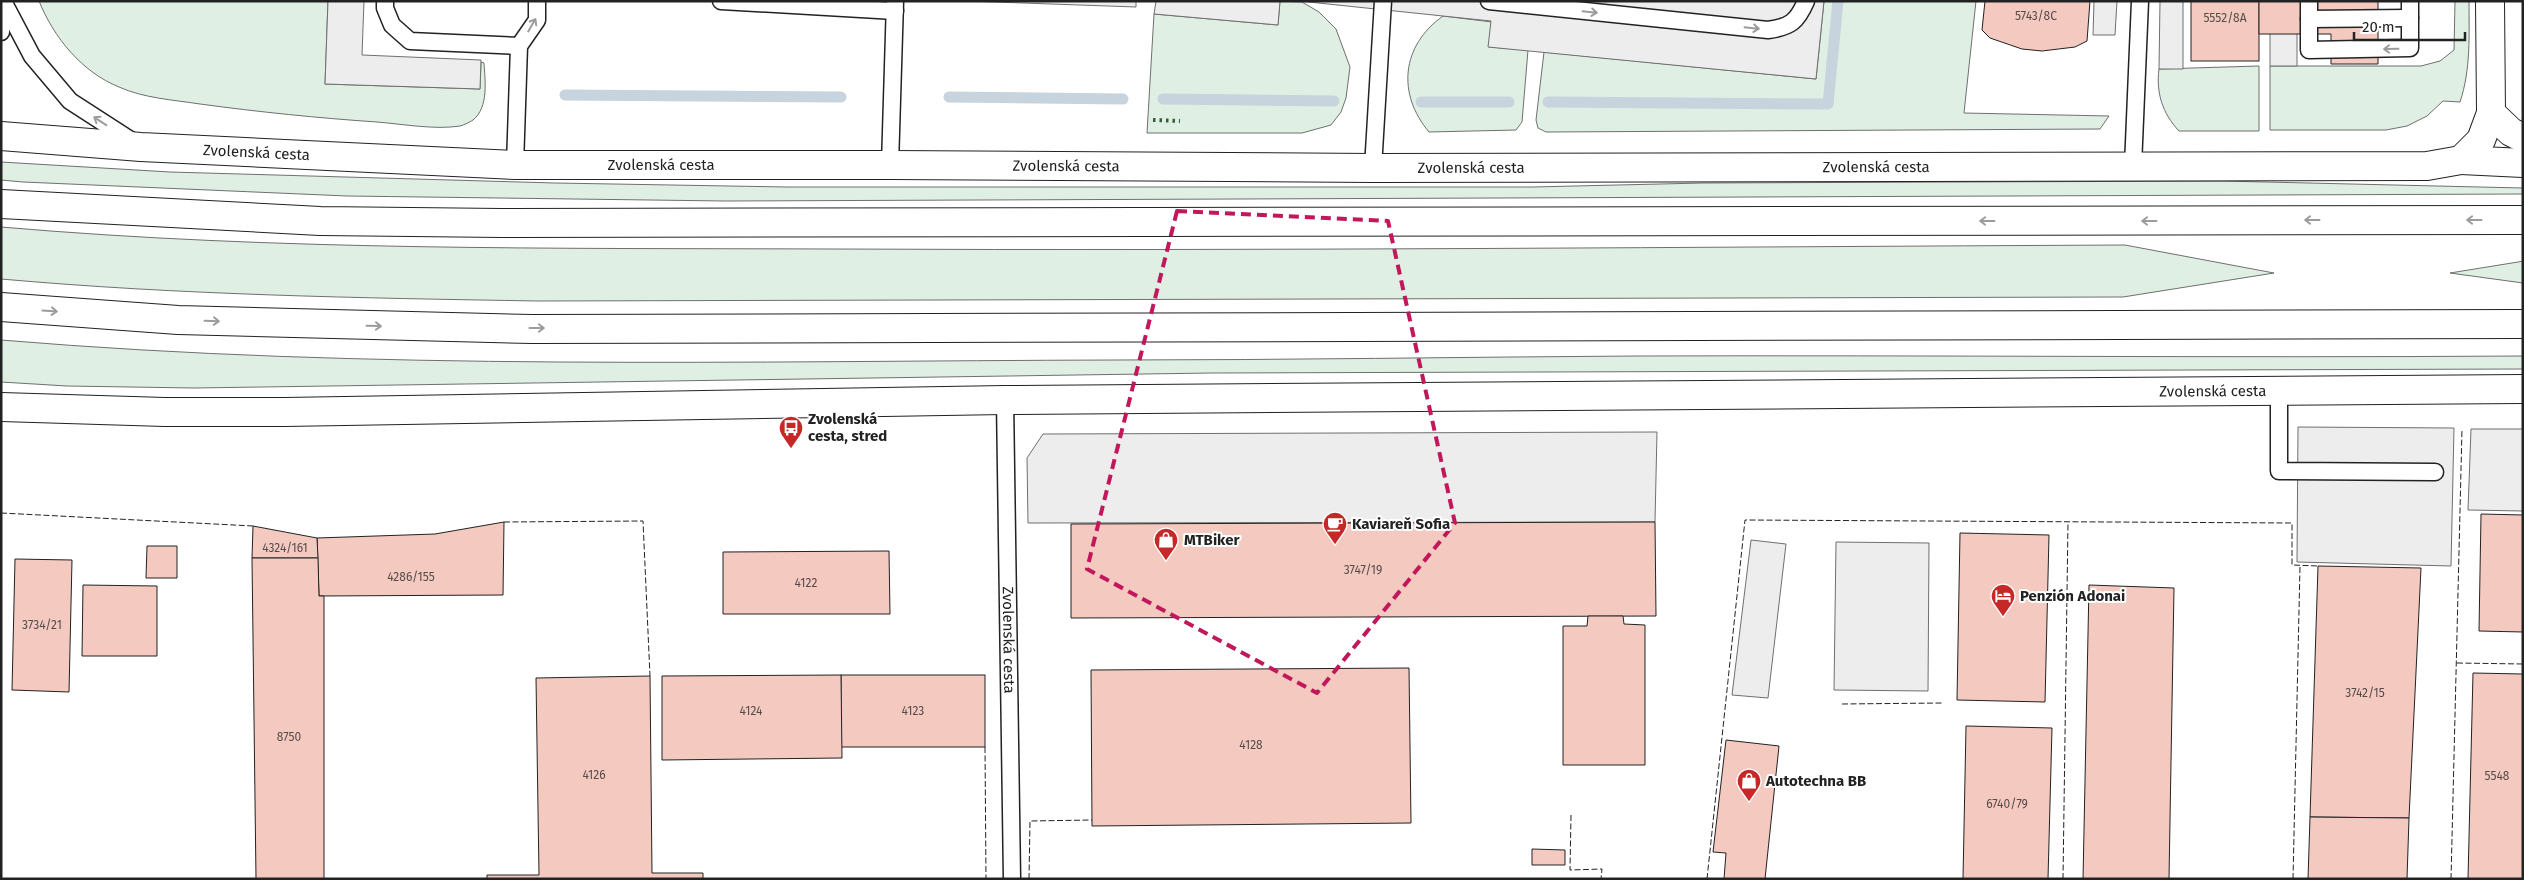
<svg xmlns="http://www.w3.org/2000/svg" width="2524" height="880" viewBox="0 0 2524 880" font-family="'Fira Sans',sans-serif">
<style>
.green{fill:#e0efe3;stroke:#6f6f6f}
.parking{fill:#ededed;stroke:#6f6f6f}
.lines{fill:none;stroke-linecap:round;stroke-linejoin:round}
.stream{stroke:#c7d3dd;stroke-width:11}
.building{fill:#f3c9c0;stroke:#222}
.lane-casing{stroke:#222;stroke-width:19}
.street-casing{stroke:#222;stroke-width:30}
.secondary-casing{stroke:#222;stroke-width:30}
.highway-casing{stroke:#222;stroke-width:30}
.lane{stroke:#fff;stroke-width:16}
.street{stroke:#fff;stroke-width:28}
.secondary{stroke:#fff;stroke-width:28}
.highway{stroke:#fff;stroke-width:28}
.hedge{stroke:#2f5e38;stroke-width:4;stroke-dasharray:2.5 4;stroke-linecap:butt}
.fence{stroke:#222;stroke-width:1;stroke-dasharray:6 2.5;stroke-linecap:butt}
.oneway{stroke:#9c9c9c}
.marked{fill:none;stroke:#c2185b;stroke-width:4;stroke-dasharray:10 6;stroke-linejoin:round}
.labels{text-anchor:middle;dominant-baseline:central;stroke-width:4;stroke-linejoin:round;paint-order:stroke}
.number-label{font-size:12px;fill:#564c4a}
.street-label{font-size:15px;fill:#222;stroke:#fff}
.poi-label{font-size:15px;font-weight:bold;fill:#222;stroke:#fff;text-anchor:start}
</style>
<rect width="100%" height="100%" fill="#fff"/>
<g class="green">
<path d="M39,1H328L325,84L480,89L481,62L484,63C485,80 489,107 473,120C470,122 464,125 460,126C435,130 402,124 377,122C318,118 259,112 200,104C174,100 143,98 119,87C82,72 54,38 39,1Z"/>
<path d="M1280,1L1302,2L1319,12L1336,29L1350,67L1346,98L1341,112L1331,125L1302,133H1147L1154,14L1278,25Z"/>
<path d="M1824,1H1976L1964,113L2109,116L2100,129L1546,132L1538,128L1536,120L1544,52L1816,79Z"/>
<path d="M2455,1H2469C2469,35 2471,69 2460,102L2443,101L2427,116L2407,126L2386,130H2270V66H2421L2440,61L2454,50Z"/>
<path d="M1443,16L1492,22L1489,47L1528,50L1522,122L1516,130L1429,132C1397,94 1401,46 1443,16Z"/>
<path d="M2259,66V131H2179C2162,113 2156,92 2159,69Z"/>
<path d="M1,162L170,172L555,183L787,187H1532L1703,183L2222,181L2523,188V194L725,201L347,196L23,182L1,180Z"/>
<path d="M1,227C278,251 556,248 833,249C1264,251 1694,247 2125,245L2274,273L2123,297L538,301C359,298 180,295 1,279Z"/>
<path d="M2523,261V283L2450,273L2518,262Z"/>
<path d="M1,340C371,371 745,361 1116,360C1289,360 1462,357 1636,356C1931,355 2227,358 2523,356V369L1212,373L194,388L67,386L1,382Z"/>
</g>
<g class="parking">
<path d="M328,1H364L362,55L481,60L480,89L325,84Z"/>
<path d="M966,1H1136V7Z"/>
<path d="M1156,1H1280L1278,25L1154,14Z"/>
<path d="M1299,1H1824L1816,79L1488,47L1491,21Z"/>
<path d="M2094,1H2117L2115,35H2093Z"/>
<path d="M2160,1H2183V69H2159Z"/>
<path d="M2270,1L2297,23V66H2270Z"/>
<path d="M2298,427L2454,428L2451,566L2297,562Z"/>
<path d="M2471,429H2523V511L2468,510Z"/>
<path d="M1657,432L1655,522L1028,523L1027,458L1043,434Z"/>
<path d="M1751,540L1786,544L1768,698L1732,695Z"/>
<path d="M1836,542L1929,543L1928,691L1834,690Z"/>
</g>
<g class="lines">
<g class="stream">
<path d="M565,95L841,97"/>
<path d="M949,97L1123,99"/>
<path d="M1163,99L1334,101"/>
<path d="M1421,102H1509"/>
<path d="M1548,102L1828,104L1838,1"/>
</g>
</g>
<g class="building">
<path d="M1985,1H2090L2087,41L2075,47L2042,51L2022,49L1990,38L1982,30Z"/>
<rect x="2191" y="1" width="68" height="60"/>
<path d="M2259,1H2378V64H2331V34H2259Z"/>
<path d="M2481,514L2523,515V632L2479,631Z"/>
<path d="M504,522L503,595L319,596L317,538L435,534Z"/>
<path d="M1655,522L1656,616L1071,618V524Z"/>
<path d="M253,526L317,538L318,558H252Z"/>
<path d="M1960,533L2049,535L2045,702L1957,700Z"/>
<path d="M147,546H177V578H146Z"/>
<path d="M889,551L890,614H723V552Z"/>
<path d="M252,558H318L319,596H324V879H256Z"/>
<path d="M15,559L72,560L69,692L12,690Z"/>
<path d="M2318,566L2421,568L2409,818L2310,817Z"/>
<path d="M83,585L157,586V656H82Z"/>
<path d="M2089,585L2174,588L2169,879H2083Z"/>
<path d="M1588,616H1623L1624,624L1645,625V765H1563V626H1587Z"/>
<path d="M1409,668L1411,823L1092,826L1091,670Z"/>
<path d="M2473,673L2523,674V879H2468Z"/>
<rect x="841" y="675" width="144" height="72"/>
<path d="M841,675L842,758L662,760V676Z"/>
<path d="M650,676L652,873H703V879H487V875H539L536,678Z"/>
<path d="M1966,726L2052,728L2048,879H1963Z"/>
<path d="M1726,740L1779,746L1765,879H1724L1726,853L1713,852Z"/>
<path d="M2310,817L2409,818L2407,879H2308Z"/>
<path d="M1532,849L1565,850V865H1532Z"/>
</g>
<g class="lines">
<defs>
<g id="lane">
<path d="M3,1L32,56L70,101L135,143"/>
<path d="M385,1V8L392,25L410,41L519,46"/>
<path d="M721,1L895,11"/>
<path d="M1489,1L1768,30C1790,27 1797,22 1806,1"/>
<path d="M2309,1V50L2410,48V1"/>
<path d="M2309,19L2410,18"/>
<path d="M1,32L2,1"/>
<path d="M515,165L519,46L537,20V1"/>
<path d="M890,165L895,1"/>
<path d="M2133,166L2140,1"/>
<path d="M1373,168L1383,1"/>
<path d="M2279,392V471L2435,472"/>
<path id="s1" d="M1005,400L1012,879"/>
</g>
<g id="street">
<path id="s2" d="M1,136L141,147L515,165H890L1373,168L2427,166L2461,160"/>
</g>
<g id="secondary">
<path d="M2461,160L2481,140L2491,113L2490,1"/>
<path id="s3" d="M1,407L165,412H284L1005,400L2523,389"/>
</g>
<g id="highway">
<path d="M2491,113L2511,132L2523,138"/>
<path d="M2461,160L2523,163"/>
<path d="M1,204L320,221L502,223L2523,220"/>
<path d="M1,307L178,320L532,329L2523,324"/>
</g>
</defs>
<use href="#lane" class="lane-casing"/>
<use href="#street" class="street-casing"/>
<use href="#secondary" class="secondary-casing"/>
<use href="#highway" class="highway-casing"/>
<use href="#lane" class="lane"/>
<use href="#street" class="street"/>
<use href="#secondary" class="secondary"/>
<use href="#highway" class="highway"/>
<path class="hedge" d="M1153,120L1180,121"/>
<g class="fence">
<path d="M1,513L253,526"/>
<path d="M504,522L643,521L650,676"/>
<path d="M2457,663L2523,664"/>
<path d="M1842,704L1943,703"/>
<path d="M985,747L986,879"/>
<path d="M1571,815L1570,870L1602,869L1601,879"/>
<path d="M1029,879L1030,821L1092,820"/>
<path d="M1707,879L1745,520L2292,523V565L2318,566"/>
<path d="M2063,879L2068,522"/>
<path d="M2293,879L2300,566"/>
<path d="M2451,879L2462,429"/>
</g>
</g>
<defs><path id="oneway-shaft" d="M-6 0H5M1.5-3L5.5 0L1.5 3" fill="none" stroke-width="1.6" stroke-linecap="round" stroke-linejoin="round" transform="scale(1.25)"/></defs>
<g class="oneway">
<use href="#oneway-shaft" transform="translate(1590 12) rotate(6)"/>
<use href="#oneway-shaft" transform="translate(532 25) rotate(-60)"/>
<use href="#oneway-shaft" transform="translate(1752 28) rotate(6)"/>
<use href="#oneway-shaft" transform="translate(2391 49) rotate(179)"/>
<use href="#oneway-shaft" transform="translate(100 121) rotate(-147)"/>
<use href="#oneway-shaft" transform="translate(2312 220) rotate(180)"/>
<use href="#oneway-shaft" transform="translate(2474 220) rotate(180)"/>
<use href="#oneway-shaft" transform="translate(1987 221) rotate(180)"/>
<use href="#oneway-shaft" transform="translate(2149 221) rotate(180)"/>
<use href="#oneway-shaft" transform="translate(50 311) rotate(4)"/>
<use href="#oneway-shaft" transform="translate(212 321) rotate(2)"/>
<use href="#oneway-shaft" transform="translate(374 326) rotate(1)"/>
<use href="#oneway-shaft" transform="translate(537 328)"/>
</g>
<path class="marked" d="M1177,211L1388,221L1455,523L1317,693L1087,569Z"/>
<defs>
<symbol id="bus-pin" viewBox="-11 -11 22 30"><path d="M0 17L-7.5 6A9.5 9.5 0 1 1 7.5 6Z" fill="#c62828" stroke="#fff"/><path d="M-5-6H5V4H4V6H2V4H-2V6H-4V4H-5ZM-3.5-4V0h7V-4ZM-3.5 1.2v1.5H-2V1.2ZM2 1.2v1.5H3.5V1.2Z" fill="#fff"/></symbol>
<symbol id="cafe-pin" viewBox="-11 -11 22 30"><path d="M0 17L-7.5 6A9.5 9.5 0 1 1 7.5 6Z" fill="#c62828" stroke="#fff"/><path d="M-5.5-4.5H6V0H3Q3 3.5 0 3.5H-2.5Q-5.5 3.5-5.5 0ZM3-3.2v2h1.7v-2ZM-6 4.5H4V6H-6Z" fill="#fff"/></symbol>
<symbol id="shop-pin" viewBox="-11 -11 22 30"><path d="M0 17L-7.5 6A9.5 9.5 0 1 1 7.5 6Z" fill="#c62828" stroke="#fff"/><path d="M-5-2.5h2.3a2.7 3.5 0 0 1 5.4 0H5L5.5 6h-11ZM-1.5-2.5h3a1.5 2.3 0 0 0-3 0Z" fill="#fff"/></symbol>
<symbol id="hotel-pin" viewBox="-11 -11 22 30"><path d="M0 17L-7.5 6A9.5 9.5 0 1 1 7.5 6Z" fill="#c62828" stroke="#fff"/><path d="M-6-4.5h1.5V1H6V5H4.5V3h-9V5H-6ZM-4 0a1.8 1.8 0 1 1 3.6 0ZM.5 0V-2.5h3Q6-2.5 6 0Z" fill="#fff"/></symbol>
</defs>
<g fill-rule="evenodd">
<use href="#bus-pin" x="777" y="414" width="28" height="38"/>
<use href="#cafe-pin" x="1321" y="510" width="28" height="38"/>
<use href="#shop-pin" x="1152" y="526" width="28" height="38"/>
<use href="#hotel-pin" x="1989" y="582" width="28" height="38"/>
<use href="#shop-pin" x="1735" y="767" width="28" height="38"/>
</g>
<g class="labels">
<g class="number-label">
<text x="2036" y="16">5743/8C</text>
<text x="2225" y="18">5552/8A</text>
<text x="285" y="548">4324/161</text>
<text x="1363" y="570">3747/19</text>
<text x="411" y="577">4286/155</text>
<text x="806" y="583">4122</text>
<text x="42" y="625">3734/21</text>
<text x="2365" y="693">3742/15</text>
<text x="751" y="711">4124</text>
<text x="913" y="711">4123</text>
<text x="289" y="737">8750</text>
<text x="1251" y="745">4128</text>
<text x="594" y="775">4126</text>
<text x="2497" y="776">5548</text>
<text x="2007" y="804">6740/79</text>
</g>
<g class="street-label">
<text stroke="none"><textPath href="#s2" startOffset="256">Zvolenská cesta</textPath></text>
<text stroke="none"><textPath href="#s2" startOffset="661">Zvolenská cesta</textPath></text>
<text stroke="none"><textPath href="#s2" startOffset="1066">Zvolenská cesta</textPath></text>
<text stroke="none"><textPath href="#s2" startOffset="1876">Zvolenská cesta</textPath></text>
<text stroke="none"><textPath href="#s2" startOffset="1471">Zvolenská cesta</textPath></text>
<text stroke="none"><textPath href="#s3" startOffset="2212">Zvolenská cesta</textPath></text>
<text stroke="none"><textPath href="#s1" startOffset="240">Zvolenská cesta</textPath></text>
</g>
<g class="poi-label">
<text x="808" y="419">Zvolenská<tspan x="808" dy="17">cesta, stred</tspan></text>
<text x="1352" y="524">Kaviareň Sofia</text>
<text x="1184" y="540">MTBiker</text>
<text x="2020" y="596">Penzión Adonai</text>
<text x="1766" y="781">Autotechna BB</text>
</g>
</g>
<rect width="2524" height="880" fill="none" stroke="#222222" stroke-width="5"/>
<path d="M2354 32v8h111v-8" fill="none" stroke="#222222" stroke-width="2.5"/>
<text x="2362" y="32" font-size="15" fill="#222222" stroke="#ffffff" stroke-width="4" paint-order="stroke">20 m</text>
</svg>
